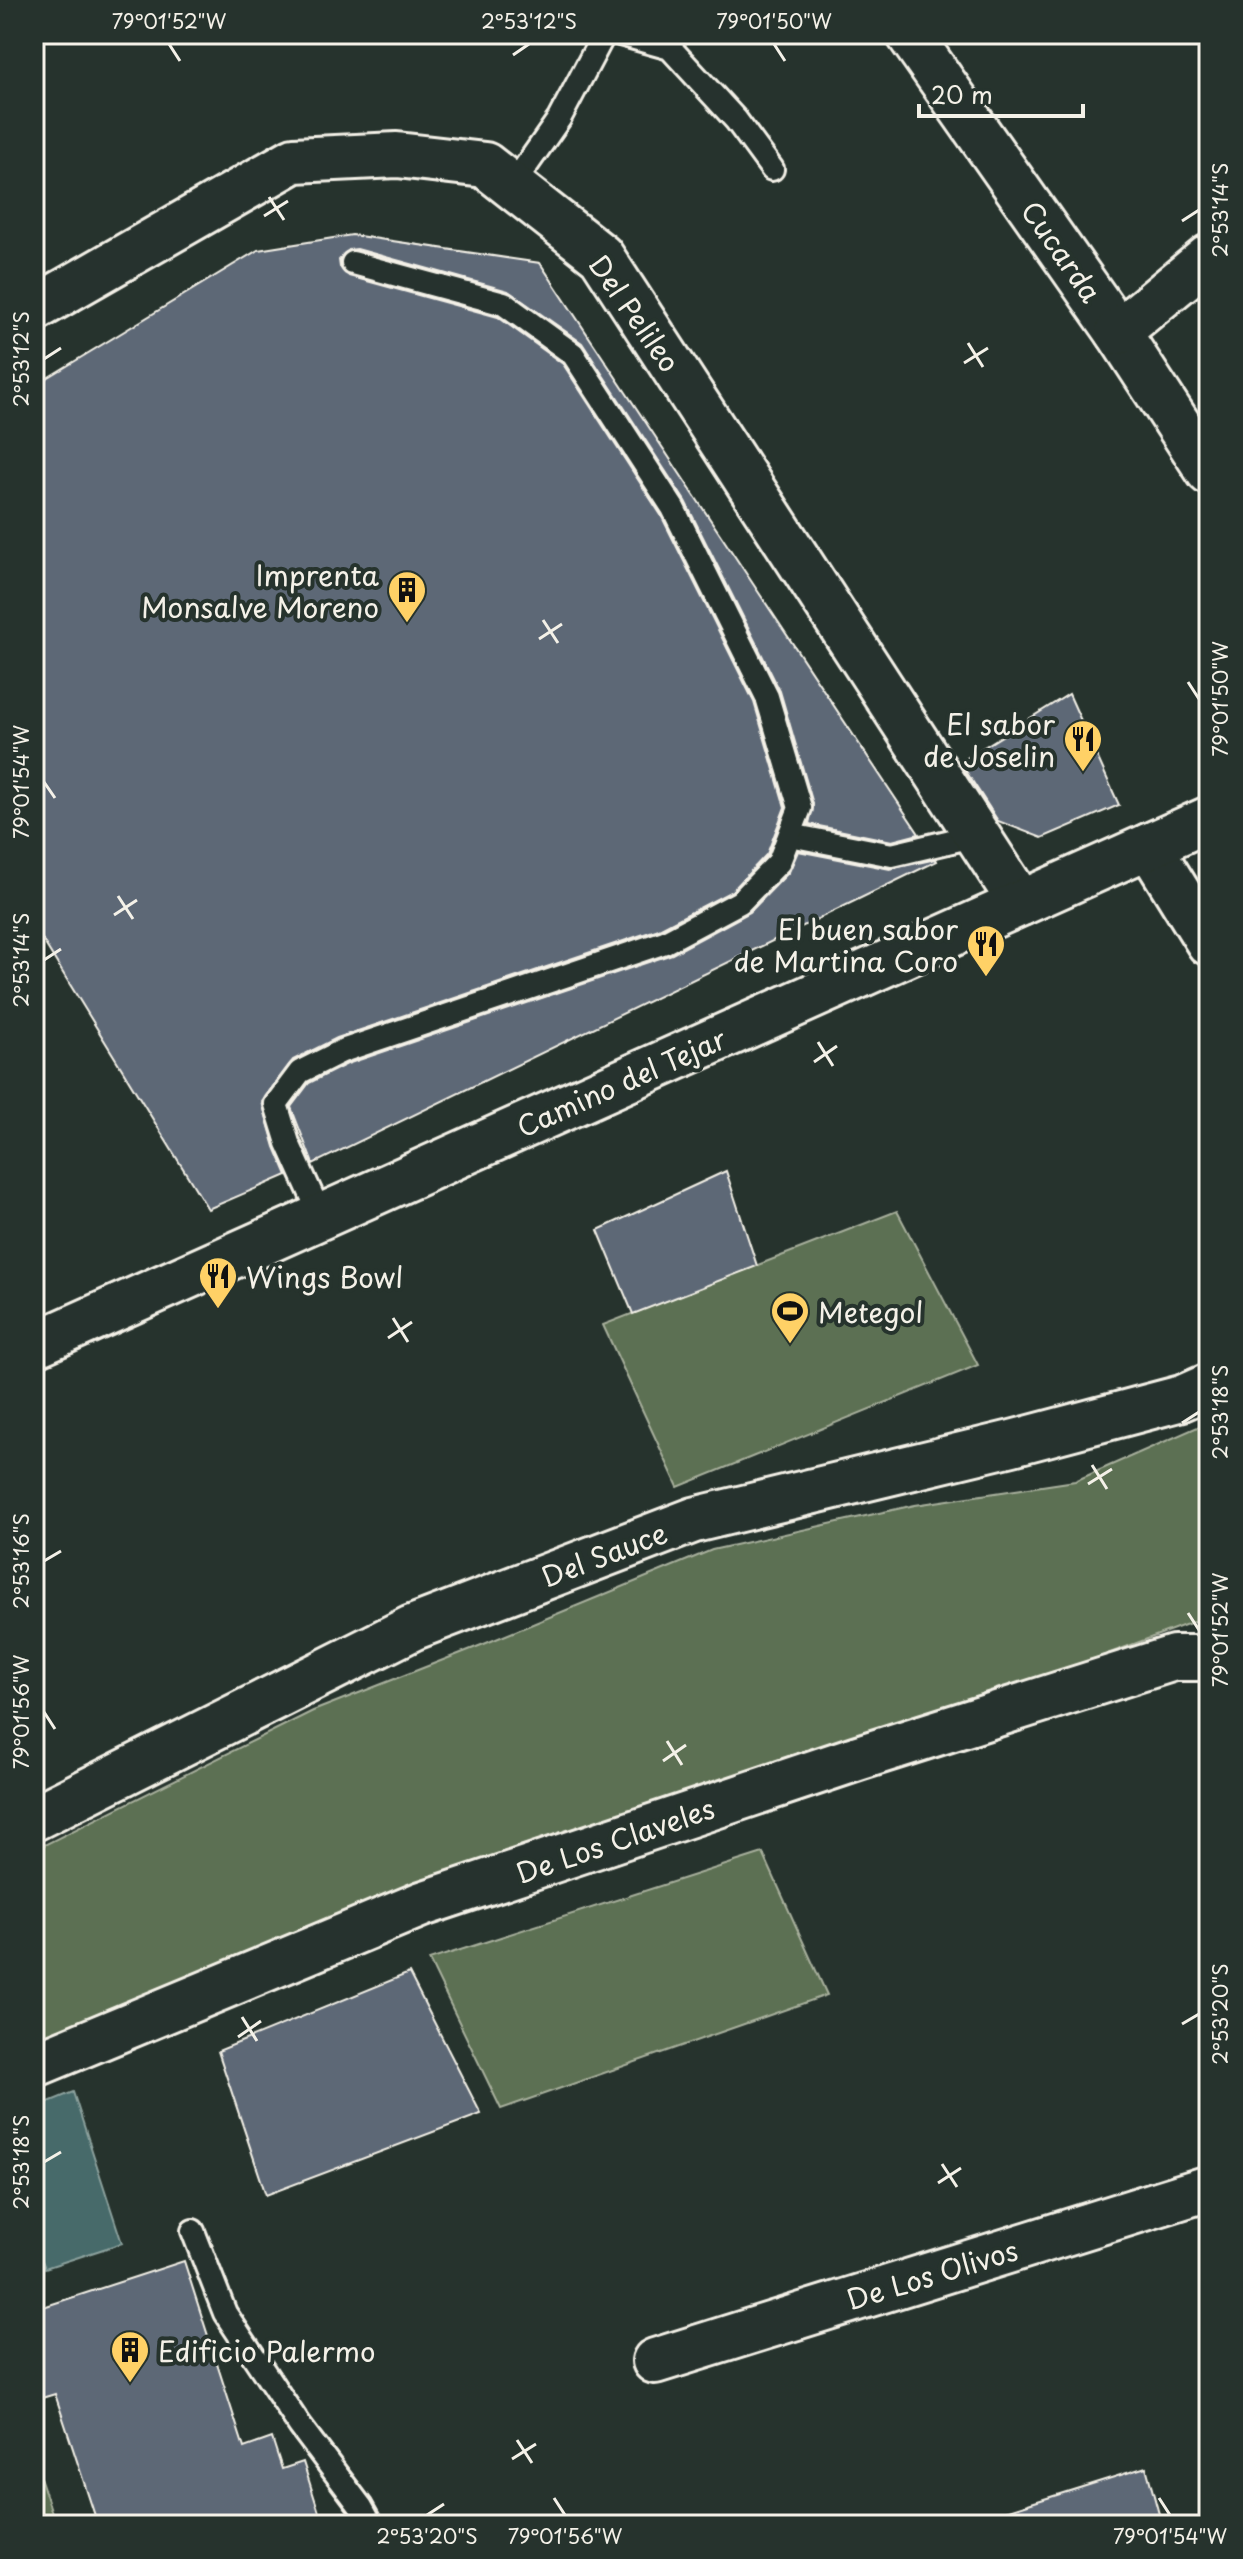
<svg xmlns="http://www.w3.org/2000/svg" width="1243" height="2559" viewBox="0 0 1243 2559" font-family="'Playpen Sans',sans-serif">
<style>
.green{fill:#5c6f52;stroke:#a8b09d;stroke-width:2}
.water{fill:#476b6b;stroke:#8ca19d;stroke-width:2}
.building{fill:#5d6876;stroke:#f4f1e8;stroke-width:2}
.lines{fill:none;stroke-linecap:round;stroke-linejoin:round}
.service-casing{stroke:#f4f1e8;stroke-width:28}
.minor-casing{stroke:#f4f1e8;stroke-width:50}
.tertiary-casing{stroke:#f4f1e8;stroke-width:50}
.service{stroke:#26332d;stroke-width:22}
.minor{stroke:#26332d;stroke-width:44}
.tertiary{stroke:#26332d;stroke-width:44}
.ticks{fill:none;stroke:#f4f1e8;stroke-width:3}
.labels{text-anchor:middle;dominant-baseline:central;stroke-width:8;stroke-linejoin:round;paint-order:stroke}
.street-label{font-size:28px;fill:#f4f1e8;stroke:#26332d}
.poi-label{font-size:28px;fill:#f4f1e8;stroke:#26332d;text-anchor:end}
.neatline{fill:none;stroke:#f4f1e8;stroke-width:3}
.ticks-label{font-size:20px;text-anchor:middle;fill:#f4f1e8}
</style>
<rect width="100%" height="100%" fill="#26332d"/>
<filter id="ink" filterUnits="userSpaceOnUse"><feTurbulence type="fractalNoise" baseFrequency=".0125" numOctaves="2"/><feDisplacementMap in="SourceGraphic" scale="16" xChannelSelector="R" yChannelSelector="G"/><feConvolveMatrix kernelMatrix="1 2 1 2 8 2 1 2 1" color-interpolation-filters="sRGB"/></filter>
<g filter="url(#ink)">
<g class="green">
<path d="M897,1211L978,1365L678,1487L603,1325Z"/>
<path d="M1209,1422V1616L34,2054V1850L313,1711L484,1644L712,1550L915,1505L1075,1481Z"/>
<path d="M763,1853L827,1995L501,2109L429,1960Z"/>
<path d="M34,2459L56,2525H34Z"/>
</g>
<path class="water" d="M73,2092L122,2243L45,2268L34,2240V2108Z"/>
<g class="building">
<path d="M352,235L540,263L919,834L892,841L809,824L813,804L780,691L685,501L582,343L508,291L357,249L349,250L339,260L340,267L349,276L498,317L563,364L661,515L754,702L785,807L767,854L732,891L659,929L337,1038L293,1060L262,1102L275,1147L287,1175L208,1209L34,926V386L258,250Z"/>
<path d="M1069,694L1119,805L1042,838L998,821L960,762Z"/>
<path d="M798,851L890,869L936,859L937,861L313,1164L291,1107L309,1083L347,1064L672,954L750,912L789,872Z"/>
<path d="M726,1171L757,1266L633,1314L598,1230Z"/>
<path d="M409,1973L481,2114L266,2195L218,2051Z"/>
<path d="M184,2261L244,2448L272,2438L282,2469L303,2462L323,2525H98L55,2394L42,2398L34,2374V2310Z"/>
<path d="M1146,2467L1162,2525H995L993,2515Z"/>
</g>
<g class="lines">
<defs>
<g id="service">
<path d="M620,34L670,48L736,120L772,169"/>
<path d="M512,186L559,119L604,34"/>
<path d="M790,835L892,855L977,835"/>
<path d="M321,1216L288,1143L276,1104L300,1072L342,1051L665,942L740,902L779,862L800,808L767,697L673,508L573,354L504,304L353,263"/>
<path d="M193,2231L225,2313L300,2426L361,2507L371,2525"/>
</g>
<g id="minor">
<path d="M909,34L1118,332L1209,472"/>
<path d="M34,309L294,160L397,155L485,165L601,256L1021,903"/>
<path d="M1118,332L1209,257"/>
<path d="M1149,846L1209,943"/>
<path d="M34,1818L412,1628L694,1520L1012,1443L1182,1398L1209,1386"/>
<path d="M34,2065L422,1904L858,1758L1174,1658H1209"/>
<path d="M655,2361L1209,2188"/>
</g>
<path id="tertiary" d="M34,1345L1209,819"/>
</defs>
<use href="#service" class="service-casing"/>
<use href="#minor" class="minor-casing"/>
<use href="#tertiary" class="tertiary-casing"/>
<use href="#service" class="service"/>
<use href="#minor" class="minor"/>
<use href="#tertiary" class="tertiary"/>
</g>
</g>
<path class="ticks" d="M169,44L180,61M774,44L785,61M513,55L529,44M269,197L284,220M264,216L288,201M1182,221L1199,210M968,343L983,367M44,359L61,348M964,363L988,348M543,620L558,643M539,639L562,624M1188,682L1199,699M44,782L55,798M118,896L133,919M114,915L137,900M44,960L61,949M818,1042L833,1066M814,1062L837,1046M393,1318L408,1342M388,1338L412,1322M1182,1423L1199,1412M1092,1465L1107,1489M1088,1484L1112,1469M44,1561L61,1551M1188,1613L1199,1630M44,1712L55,1729M667,1741L682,1765M663,1761L686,1745M242,2017L257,2041M1182,2024L1199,2014M238,2037L261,2021M44,2162L61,2152M942,2164L957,2187M938,2183L961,2168M517,2440L532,2463M512,2459L536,2444M554,2498L565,2515M1159,2498L1170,2515M427,2515L444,2504"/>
<defs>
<symbol id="building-pin" viewBox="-11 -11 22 30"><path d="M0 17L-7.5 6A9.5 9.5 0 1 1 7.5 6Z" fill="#ffd166" stroke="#26332d"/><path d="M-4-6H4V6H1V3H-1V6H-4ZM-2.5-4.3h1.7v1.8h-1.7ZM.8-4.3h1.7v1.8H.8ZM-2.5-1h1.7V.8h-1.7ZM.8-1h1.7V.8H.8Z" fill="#111"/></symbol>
<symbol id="restaurant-pin" viewBox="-11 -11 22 30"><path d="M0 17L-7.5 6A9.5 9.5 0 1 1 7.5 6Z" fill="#ffd166" stroke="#26332d"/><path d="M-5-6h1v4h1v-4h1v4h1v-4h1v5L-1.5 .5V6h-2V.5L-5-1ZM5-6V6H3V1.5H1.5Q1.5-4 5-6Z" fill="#111"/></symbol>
<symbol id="stadium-pin" viewBox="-11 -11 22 30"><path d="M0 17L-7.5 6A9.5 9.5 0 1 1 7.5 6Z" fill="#ffd166" stroke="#26332d"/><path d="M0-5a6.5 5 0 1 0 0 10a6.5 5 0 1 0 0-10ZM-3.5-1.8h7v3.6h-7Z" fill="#111"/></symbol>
</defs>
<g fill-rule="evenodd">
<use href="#building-pin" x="385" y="568" width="44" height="60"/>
<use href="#restaurant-pin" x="1061" y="717" width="44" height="60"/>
<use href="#restaurant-pin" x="964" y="922" width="44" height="60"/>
<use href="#restaurant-pin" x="196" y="1254" width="44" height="60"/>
<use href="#stadium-pin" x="768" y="1289" width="44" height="60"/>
<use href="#building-pin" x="108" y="2328" width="44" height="60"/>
</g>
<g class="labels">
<g class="street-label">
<text transform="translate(1062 251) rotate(55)">Cucarda</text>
<text transform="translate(635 313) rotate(55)">Del Pelileo</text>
<text transform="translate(621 1082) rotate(-24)">Camino del Tejar</text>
<text transform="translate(604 1554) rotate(-21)">Del Sauce</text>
<text transform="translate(615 1840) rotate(-19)">De Los Claveles</text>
<text transform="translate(932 2274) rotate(-17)">De Los Olivos</text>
</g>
<g class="poi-label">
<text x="379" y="574">Imprenta<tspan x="379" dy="32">Monsalve Moreno</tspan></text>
<text x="1055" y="723">El sabor<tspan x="1055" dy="32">de Joselin</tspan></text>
<text x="958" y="928">El buen sabor<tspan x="958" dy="32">de Martina Coro</tspan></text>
<text x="246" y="1276" text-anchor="start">Wings Bowl</text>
<text x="818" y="1311" text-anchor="start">Metegol</text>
<text x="158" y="2350" text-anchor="start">Edificio Palermo</text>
</g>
</g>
<rect width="1243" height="2559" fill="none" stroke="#26332d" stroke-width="88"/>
<path d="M919 104v12h164v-12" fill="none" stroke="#f4f1e8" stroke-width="4"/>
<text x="931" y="104" font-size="24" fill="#f4f1e8" stroke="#26332d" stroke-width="6" paint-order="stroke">20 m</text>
<rect x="44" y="44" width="1155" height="2471" class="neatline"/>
<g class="ticks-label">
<text x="169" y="29">79°01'52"W</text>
<text x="529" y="29">2°53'12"S</text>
<text x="774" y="29">79°01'50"W</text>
<text transform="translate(1221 210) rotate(-90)" y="7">2°53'14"S</text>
<text transform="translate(22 359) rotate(-90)" y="7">2°53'12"S</text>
<text transform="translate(1221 699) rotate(-90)" y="7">79°01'50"W</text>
<text transform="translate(22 782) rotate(-90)" y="7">79°01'54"W</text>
<text transform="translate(22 960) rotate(-90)" y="7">2°53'14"S</text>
<text transform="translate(1221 1412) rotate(-90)" y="7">2°53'18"S</text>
<text transform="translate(22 1561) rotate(-90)" y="7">2°53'16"S</text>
<text transform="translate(1221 1630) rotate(-90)" y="7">79°01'52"W</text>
<text transform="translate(22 1712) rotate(-90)" y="7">79°01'56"W</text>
<text transform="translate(1221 2014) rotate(-90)" y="7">2°53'20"S</text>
<text transform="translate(22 2162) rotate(-90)" y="7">2°53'18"S</text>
<text x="427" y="2544">2°53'20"S</text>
<text x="565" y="2544">79°01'56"W</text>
<text x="1170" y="2544">79°01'54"W</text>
</g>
</svg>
